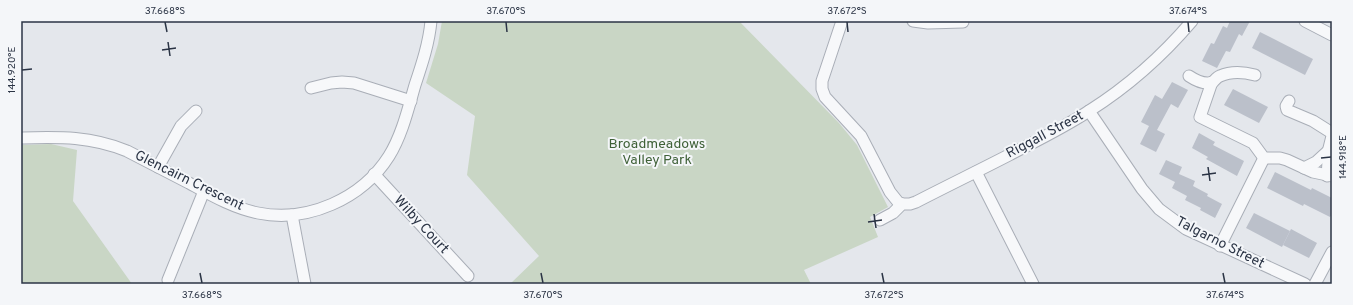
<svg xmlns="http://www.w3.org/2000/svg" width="1353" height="305" viewBox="0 0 1353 305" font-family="Overpass,sans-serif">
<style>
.green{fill:#c9d6c5}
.building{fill:#bbc0ca}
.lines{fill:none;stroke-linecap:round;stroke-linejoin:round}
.minor-casing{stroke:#a9aeb7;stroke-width:13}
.minor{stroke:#f7f8fa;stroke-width:11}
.ticks{fill:none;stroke:#2b3445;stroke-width:1.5}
.labels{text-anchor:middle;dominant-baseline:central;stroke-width:4;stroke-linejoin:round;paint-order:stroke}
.street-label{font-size:14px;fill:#2b3445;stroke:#f4f6f9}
.park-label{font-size:14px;fill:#3f6138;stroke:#f4f6f9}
.neatline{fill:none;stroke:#2b3445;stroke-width:1.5}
.ticks-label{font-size:10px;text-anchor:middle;fill:#2b3445}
</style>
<rect width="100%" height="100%" fill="#e4e7ec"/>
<g class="green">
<path d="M442,21H739L839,123L857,145L888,207L870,217L878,237L804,270L811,284H510L539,256L467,175L475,116L426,83L438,44Z"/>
<path d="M51,144L77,150L73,201L132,284H21V145Z"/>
</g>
<g class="building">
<path d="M1230,21H1250L1242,36L1239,34L1230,52L1226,51L1217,68L1202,61L1211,43L1214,44L1223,26L1227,28Z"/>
<path d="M1260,32L1313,59L1305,75L1252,48Z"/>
<path d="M1172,82L1188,90L1178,108L1171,104L1157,130L1165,134L1156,152L1140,144L1149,126L1141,122L1155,95L1162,99Z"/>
<path d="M1233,89L1268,107L1259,123L1224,105Z"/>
<path d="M1199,133L1215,142L1213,145L1244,161L1237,176L1206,159L1208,157L1192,148Z"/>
<path d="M1166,160L1182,167L1179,174L1195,181L1193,186L1208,194L1207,196L1222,204L1215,218L1200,210L1201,208L1185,200L1187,196L1172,188L1175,182L1159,174Z"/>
<path d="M1275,172L1311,190L1312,188L1332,198V214L1330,217L1304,204L1303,206L1267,188Z"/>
<path d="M1254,213L1290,231L1282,247L1246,228Z"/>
<path d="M1291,229L1317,243L1309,258L1283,245Z"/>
</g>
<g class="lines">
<defs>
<g id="minor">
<path d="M842,21L822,81V89L825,97L861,136L890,192L898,202L902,204"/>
<path d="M913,21L928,23L963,22"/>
<path d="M1305,21L1332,35"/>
<path d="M1189,76C1195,80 1205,85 1213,82C1215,80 1217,77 1220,76C1231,71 1244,72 1255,75"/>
<path d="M1212,82L1200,117L1253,143L1264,158H1280L1287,160L1313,172L1332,176"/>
<path d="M311,88L331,83L342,82L354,83L411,101"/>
<path d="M1289,101L1286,106L1287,110L1313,121L1332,133"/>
<path d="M1089,111L1142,189L1159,209L1186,229L1305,284"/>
<path d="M21,138C60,137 90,136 127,151C148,162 168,172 189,183C211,195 233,208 258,213C307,223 362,199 389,156C402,135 408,109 415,85C422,64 429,43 431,21"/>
<path d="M158,167L181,126L196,111"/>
<path d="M1304,168L1316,162L1328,151"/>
<path d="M976,172L1033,284"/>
<path d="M374,174L468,276"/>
<path d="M1327,176L1329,148L1332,136"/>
<path d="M292,215L305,284"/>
<path d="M880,220L893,213L902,204H910L916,202C947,186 978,171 1009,155C1036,141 1063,128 1089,111C1127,87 1163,55 1192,21"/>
<path d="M1220,246L1264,158"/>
<path d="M168,280L204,191"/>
<path d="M1315,284L1332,252"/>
</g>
</defs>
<use href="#minor" class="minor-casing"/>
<use href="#minor" class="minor"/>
</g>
<path class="ticks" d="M165,22L167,32M506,22L507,32M847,22L848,32M1188,22L1189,32M168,42L170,56M162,50L176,48M22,70L32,69M1321,158L1331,157M1208,167L1210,181M1202,175L1216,173M874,214L876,228M868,222L882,220M200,273L202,283M541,273L543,283M882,273L884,283M1223,273L1225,283"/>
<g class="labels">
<g class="street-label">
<text transform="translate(1045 135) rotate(-28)">Riggall Street</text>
<text transform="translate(189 181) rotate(26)">Glencairn Crescent</text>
<text transform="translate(421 225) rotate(47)">Wilby Court</text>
<text transform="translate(1220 243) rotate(27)">Talgarno Street</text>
</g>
<g class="park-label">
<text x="657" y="144">Broadmeadows<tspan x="657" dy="16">Valley Park</tspan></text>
</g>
</g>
<rect width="1353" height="305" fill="none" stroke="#f4f6f9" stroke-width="44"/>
<rect x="22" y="22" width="1309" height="261" class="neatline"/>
<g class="ticks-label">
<text x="165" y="14">37.668°S</text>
<text x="506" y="14">37.670°S</text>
<text x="847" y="14">37.672°S</text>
<text x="1188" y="14">37.674°S</text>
<text transform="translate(11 70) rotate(-90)" y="4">144.920°E</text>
<text transform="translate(1342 157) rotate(-90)" y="4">144.918°E</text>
<text x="202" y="298">37.668°S</text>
<text x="543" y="298">37.670°S</text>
<text x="884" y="298">37.672°S</text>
<text x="1225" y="298">37.674°S</text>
</g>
</svg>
